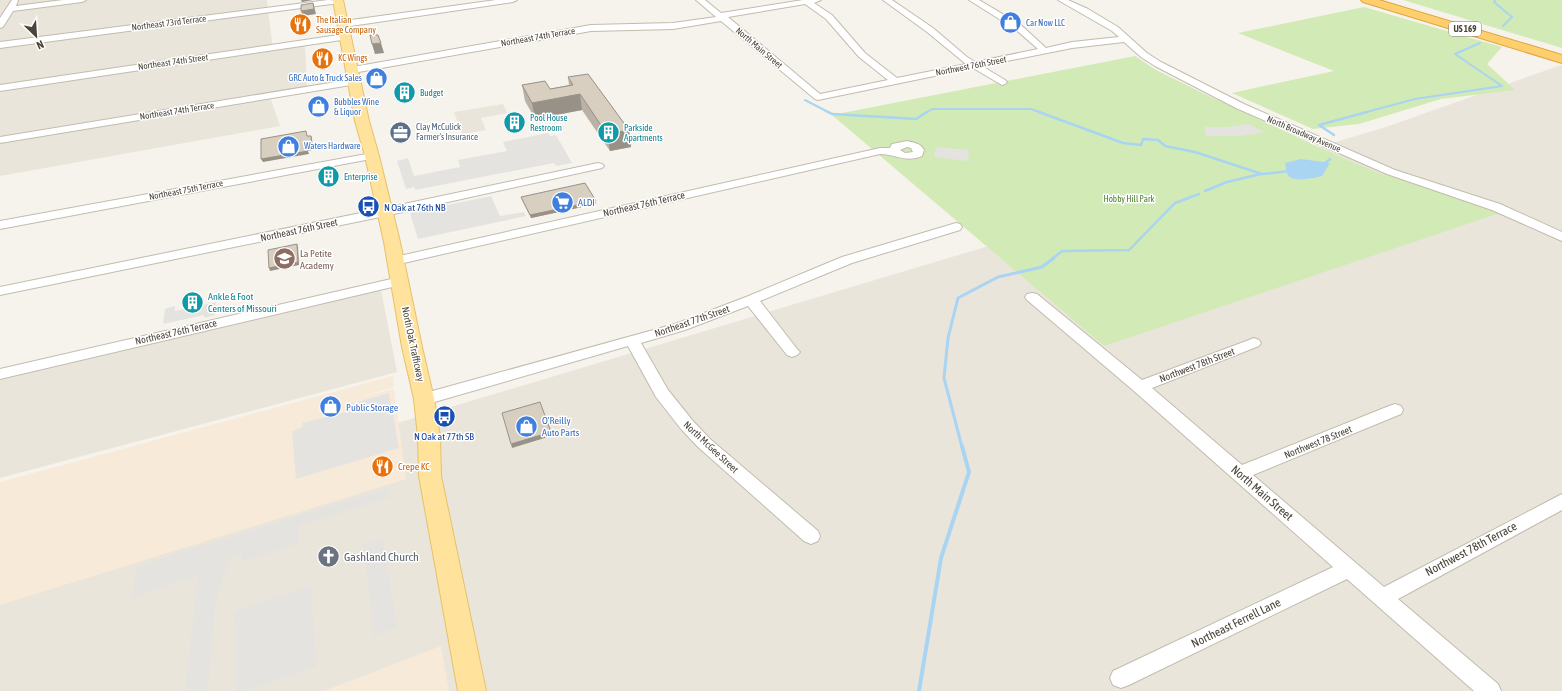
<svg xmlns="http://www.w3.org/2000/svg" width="1562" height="691" viewBox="0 0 1562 691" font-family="'Asap Condensed',sans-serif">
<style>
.residential{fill:#eae5da}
.commercial{fill:#f7ead8}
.green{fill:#d2eab5}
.parking{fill:#e5e3e0}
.water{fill:#a9d4f2}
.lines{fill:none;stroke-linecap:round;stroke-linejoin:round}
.stream-far3{stroke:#a9d4f2;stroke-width:2}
.stream-far2{stroke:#a9d4f2;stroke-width:2.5}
.stream-far1{stroke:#a9d4f2;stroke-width:3}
.stream{stroke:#a9d4f2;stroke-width:4}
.minor-casing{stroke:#c2bbae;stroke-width:2}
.major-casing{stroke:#e6c16a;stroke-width:2}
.highway-casing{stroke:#e0a43c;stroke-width:2}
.minor{fill:#fff;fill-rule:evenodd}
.major{fill:#ffe39c;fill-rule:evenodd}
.highway{fill:#ffcf6e;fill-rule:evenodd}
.wall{fill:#bab2a6}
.shaded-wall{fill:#979187}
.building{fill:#d8cfc1;stroke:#979187}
.labels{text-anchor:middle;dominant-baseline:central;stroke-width:3;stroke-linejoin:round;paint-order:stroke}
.far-food-label{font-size:9px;fill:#c56008;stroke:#fff;text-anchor:start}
.far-street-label{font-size:9px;fill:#4b4439;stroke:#fff}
.far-shop-label{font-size:9px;fill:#366cbe;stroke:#fff;text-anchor:start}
.shield{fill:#fff;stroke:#817c74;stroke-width:1}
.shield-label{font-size:9px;font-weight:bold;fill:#4b4439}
.far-culture-label{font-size:9px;fill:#0d838f;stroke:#fff;text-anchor:start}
.far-service-label{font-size:9px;fill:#4e5e75;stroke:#fff;text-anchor:start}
.far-park-label{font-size:9px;fill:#4a7f2a;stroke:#fff}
.shop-label{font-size:10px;fill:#366cbe;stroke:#fff;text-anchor:start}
.street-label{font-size:10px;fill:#4b4439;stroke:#fff}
.transit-label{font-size:10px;fill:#164399;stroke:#fff;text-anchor:start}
.education-label{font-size:10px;fill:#785e54;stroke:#fff;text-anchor:start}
.culture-label{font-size:10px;fill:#0d838f;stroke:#fff;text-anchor:start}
.food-label{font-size:10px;fill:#c56008;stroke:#fff;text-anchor:start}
.near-street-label{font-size:12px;fill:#4b4439;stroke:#fff}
.near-worship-label{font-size:12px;fill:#5b616d;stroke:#fff;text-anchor:start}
</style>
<rect width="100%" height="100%" fill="#f6f3ec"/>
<g class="residential">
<path d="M0,0H267L273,50L305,46L307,88L269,94L280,126L0,176Z"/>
<path d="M1561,65H1562V691H0V542L1386,127Z"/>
<path d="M503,104L507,113L481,118L486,130L462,134L454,112Z"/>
<path d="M381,290L397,372L0,478V380Z"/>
</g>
<g class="commercial">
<path d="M393,376L394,387L360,397L394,389L406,479L0,605V482Z"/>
<path d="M441,646L449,691H324Z"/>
</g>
<g class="green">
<path d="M1403,0H1562V48Z"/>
<path d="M1364,7L1502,47L1487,64L1515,90L1441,99L1359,124L1313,129L1232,93L1334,71L1238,33Z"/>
<path d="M1135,56L1156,70L1209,96L1338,156L1379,173L1483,206L1500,213L1104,346L832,115Z"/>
</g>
<g class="parking">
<path d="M1248,124L1265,132L1240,136H1206L1204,127H1228Z"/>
<path d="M548,133L550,136L556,135L572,163L556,166L554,163L415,190V187L406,189L397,161L408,158L414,176L460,167L458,160L507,151L503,142Z"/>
<path d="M936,147L969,150L968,161L934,157Z"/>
<path d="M491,196L500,216L524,212L526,216L418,239L410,213Z"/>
<path d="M216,302L215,315L204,318V315L163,324L165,309L175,306V311Z"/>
<path d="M389,393L399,448L296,479L292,432L302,427V423L347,412V405Z"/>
<path d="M387,488L388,498L299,526L298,544L243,561L242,554L230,557L215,604L208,691H185L198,576L132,598L137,566Z"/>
<path d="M383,539L397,627L374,636L363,545Z"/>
<path d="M311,585L316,666L248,691H236L235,611Z"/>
</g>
<path class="water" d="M1301,159L1330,163L1322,176C1315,178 1292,183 1288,175C1286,172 1286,166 1285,163Z"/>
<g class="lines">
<g class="stream-far3">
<path d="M1495,0L1494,2L1512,17L1503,26"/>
<path d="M805,100L830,113"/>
<path d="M926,113L932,109H1031L1042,113"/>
<path d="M1363,113L1415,99L1502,86L1455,54L1480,43"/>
</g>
<g class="stream-far2">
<path d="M828,112L832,114L916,119L927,112"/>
<path d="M1039,112L1123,143L1141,145L1143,139L1158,140L1165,146L1195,152L1262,174L1290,171"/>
<path d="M1334,135L1319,125L1367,112"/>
<path d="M1324,164L1330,159"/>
<path d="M1205,191L1227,182L1261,174"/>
<path d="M1052,259L1062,251L1129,250L1175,203L1199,194"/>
</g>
<path class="stream-far1" d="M962,447L944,378L948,338L958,298L998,277L1042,267L1054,258"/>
<path class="stream" d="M919,691L941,558L969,472L962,446"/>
<defs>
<g id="minor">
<path d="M12,0H18L16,6L63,0H86L82,2L13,11L3,27L0,28V18Z"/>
<path d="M328,0L343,1L339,3L0,48V42Z"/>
<path d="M496,0H517L513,2L344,27L340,24L344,21Z"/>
<path d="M696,0H705L721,13L803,0H821L814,3L832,15L865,53L897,78L966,64L927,32L883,0H892L933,28L967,57L975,62L1038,49L1015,29L969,0H979L1021,25L1046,48L1072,42L1119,37L1112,31L1058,0H1068L1088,9L1118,27L1147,53L1161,62L1244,104L1395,170L1500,204L1562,232V241L1492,210L1387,174L1236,108L1155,66L1141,57L1124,42L1072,48L982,66L1005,80L1007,82L1005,84L1002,85L973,68L818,100L815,99L721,21L673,29L591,31L353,73L348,70L353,67L591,25L673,23L716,17ZM805,4L826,19L859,57L888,80L820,94L728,17Z"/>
<path d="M345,34L349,37L348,39L0,91V85Z"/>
<path d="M354,79L357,80L359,82L357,84L0,143V137Z"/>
<path d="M907,141C915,143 920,143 924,150L922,156C906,163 895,154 880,154L395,265L390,264L388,261L390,258L395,257L880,148H890L892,144ZM907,147L911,148L913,152L905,153L900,150Z"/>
<path d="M372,153L376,154L378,156L376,158L0,229V221Z"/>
<path d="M598,163L602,164L604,166L602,168L385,216L0,295V287L385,208Z"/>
<path d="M956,223L960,224L962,227L960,230L852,263L760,301L797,349L800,352L797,355L792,357L787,355L748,306L685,330L641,343L668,390L693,421L710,439L818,531L820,536L818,541L811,544L804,541L698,447L681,429L656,397L628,346L424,405L418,403L416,399L418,395L675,324L746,297L842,257Z"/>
<path d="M400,277L405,278L407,281L405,284L0,379V369Z"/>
<path d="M1032,293L1037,294L1142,380L1249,340L1254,338L1259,340L1261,343L1259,346L1152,388L1242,465L1389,406L1395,404L1401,406L1403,410L1401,414L1253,475L1384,587L1562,494V510L1398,599L1498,684L1501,691H1474L1347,579L1129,685L1121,688L1113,685L1110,678L1113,671L1333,567L1134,391L1027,300L1025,297L1027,294Z"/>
</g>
<path id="major" d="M333,0H343L369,121L379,156L400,242L422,347L434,399L440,437L441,476L486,691H458L419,476L418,437L414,399L402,347L384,242L365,156L355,121Z"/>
<path id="highway" d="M1361,0H1379L1562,55V63L1363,2Z"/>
</defs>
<use href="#minor" class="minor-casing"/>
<use href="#major" class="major-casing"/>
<use href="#highway" class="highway-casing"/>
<use href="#minor" class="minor"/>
<use href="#major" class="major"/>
<use href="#highway" class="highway"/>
</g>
<g class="wall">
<path d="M568,77L629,130L631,147L610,151L582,110L535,119L525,101L522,85L550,89L569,85Z"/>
<path d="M521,197L596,201V204L531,218L522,200Z"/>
</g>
<g class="shaded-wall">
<path d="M301,0H313L302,2Z"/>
<path d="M313,3L316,14L303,16L301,11Z"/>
<path d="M381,43L384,53L375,54L372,44Z"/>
<path d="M580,94L582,110L535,119L532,103Z"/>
<path d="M629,130L631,147L610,151L607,134Z"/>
<path d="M311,136L312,139L313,150L308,151L309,154L263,162L261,159L307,148Z"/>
<path d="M596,201V204L531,218L530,215Z"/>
<path d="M297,244L298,247L299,265L270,271L269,268Z"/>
<path d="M551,432V436L512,448L511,444Z"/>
</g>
<g class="building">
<path d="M313,3L314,9L301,11V5Z"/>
<path d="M370,35H378L381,43L372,44Z"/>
<path d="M588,74L629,130L607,134L580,94L532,103L522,85L545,81L550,89L573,85L568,77Z"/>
<path d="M306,131L307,136H311L312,147L307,148L308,151L261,159V139Z"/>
<path d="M585,183L596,201L530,215L521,197Z"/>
<path d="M297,244L298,262L269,268L268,250Z"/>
<path d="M540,402L551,432L511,444L502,413Z"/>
</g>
<defs>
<symbol id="shop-disc" viewBox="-11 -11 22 22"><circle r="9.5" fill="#3f7fe0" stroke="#fff"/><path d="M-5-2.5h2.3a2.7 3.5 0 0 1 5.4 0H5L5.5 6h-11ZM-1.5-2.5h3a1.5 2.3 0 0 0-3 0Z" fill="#fff"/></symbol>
<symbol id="restaurant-disc" viewBox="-11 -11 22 22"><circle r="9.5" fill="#e8710a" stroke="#fff"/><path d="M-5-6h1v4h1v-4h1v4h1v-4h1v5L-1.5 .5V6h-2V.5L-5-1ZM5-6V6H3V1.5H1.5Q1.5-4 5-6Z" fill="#fff"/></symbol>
<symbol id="building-disc" viewBox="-11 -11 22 22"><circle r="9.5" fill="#0f9aa8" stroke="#fff"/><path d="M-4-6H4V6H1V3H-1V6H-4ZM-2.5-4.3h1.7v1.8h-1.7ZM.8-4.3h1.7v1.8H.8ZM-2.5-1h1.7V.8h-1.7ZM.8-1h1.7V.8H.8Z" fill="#fff"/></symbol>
<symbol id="office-disc" viewBox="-11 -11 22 22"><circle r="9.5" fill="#5c6f8a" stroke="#fff"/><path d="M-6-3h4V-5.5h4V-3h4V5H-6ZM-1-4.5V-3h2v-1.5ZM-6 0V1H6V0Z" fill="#fff"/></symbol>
<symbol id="supermarket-disc" viewBox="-11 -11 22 22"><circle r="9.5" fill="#3f7fe0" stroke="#fff"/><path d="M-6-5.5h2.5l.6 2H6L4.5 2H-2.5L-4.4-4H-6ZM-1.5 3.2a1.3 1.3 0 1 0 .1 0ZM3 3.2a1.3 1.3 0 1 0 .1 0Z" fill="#fff"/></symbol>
<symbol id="bus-disc" viewBox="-11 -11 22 22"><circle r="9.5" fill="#1a4fb4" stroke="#fff"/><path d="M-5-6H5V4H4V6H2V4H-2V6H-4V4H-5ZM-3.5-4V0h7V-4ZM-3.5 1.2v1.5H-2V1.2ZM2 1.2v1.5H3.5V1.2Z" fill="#fff"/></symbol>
<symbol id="school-disc" viewBox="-11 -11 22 22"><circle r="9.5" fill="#8d6e63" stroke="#fff"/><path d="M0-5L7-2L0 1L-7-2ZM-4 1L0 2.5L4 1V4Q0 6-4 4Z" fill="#fff"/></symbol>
<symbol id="church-disc" viewBox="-11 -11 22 22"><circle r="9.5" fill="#6b7280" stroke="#fff"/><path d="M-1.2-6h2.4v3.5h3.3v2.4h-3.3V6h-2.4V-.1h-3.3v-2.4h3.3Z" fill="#fff"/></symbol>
</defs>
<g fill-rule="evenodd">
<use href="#shop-disc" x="998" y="10" width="25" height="25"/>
<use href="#restaurant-disc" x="288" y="12" width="25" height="25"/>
<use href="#restaurant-disc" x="310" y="46" width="25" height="25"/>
<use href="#shop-disc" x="364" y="66" width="25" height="25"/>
<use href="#building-disc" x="392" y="80" width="25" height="25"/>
<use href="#shop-disc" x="306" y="94" width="25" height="25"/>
<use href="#building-disc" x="502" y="110" width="25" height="25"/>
<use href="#office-disc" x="388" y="120" width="25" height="25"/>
<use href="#building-disc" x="596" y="120" width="25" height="25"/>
<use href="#shop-disc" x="276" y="134" width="25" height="25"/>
<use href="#building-disc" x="316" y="164" width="25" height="25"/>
<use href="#supermarket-disc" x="550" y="190" width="25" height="25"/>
<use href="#bus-disc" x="356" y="194" width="25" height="25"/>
<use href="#school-disc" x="272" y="246" width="25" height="25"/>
<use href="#building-disc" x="180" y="290" width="25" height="25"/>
<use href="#shop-disc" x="318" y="394" width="25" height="25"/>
<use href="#bus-disc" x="432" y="404" width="25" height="25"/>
<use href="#shop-disc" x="514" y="414" width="25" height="25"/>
<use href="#restaurant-disc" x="370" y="454" width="25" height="25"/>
<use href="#church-disc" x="316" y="544" width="25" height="25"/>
</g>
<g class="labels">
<g class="far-food-label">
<text x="316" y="20">The Italian<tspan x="316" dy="10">Sausage Company</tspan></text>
<text x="338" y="58">KC Wings</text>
</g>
<g class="far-street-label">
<text transform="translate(169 23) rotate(-7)">Northeast 73rd Terrace</text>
<text transform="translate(538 37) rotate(-10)">Northeast 74th Terrace</text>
<text transform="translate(759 48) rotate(40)">North Main Street</text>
<text transform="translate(173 62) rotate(-8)">Northeast 74th Street</text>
<text transform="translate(971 66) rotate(-11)">Northwest 76th Street</text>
<text transform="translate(177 111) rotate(-9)">Northeast 74th Terrace</text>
<text transform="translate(1304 134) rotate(23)">North Broadway Avenue</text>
<text transform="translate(186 190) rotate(-11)">Northeast 75th Terrace</text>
</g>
<g class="far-shop-label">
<text x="1026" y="23">Car Now LLC</text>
<text x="362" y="78" text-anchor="end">GRC Auto &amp; Truck Sales</text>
<text x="334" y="102">Bubbles Wine<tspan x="334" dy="10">&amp; Liquor</tspan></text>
<text x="304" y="146">Waters Hardware</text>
</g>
<rect class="shield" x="1449" y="22" width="32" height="14" rx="3"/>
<g class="shield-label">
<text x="1465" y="29">US 169</text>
</g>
<g class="far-culture-label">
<text x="420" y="93">Budget</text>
<text x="530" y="118">Pool House<tspan x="530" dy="10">Restroom</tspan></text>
<text x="624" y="128">Parkside<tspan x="624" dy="10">Apartments</tspan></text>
<text x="344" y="177">Enterprise</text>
</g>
<g class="far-service-label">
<text x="416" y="127">Clay McCulick<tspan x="416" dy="10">Farmer's Insurance</tspan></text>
</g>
<g class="far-park-label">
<text x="1129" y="199">Hobby Hill Park</text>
</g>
<g class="shop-label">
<text x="578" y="202">ALDI</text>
<text x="346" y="407">Public Storage</text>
<text x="542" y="420">O'Reilly<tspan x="542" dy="12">Auto Parts</tspan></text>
</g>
<g class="street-label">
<text transform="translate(644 204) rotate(-13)">Northeast 76th Terrace</text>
<text transform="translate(299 230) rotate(-12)">Northeast 76th Street</text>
<text transform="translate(692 321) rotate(-19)">Northeast 77th Street</text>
<text transform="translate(176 332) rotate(-13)">Northeast 76th Terrace</text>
<text transform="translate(413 344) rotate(78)">North Oak Trafficway</text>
<text transform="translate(1197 365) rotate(-21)">Northwest 78th Street</text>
<text transform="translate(1318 442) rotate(-22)">Northwest 78 Street</text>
<text transform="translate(711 447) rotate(43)">North McGee Street</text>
</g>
<g class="transit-label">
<text x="384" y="207">N Oak at 76th NB</text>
<text x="444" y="436" text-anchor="middle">N Oak at 77th SB</text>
</g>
<g class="education-label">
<text x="300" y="253">La Petite<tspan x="300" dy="12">Academy</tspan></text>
</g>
<g class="culture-label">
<text x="208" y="296">Ankle &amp; Foot<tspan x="208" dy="12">Centers of Missouri</tspan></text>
</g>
<g class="food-label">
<text x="398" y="466">Crepe KC</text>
</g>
<g class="near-street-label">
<text transform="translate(1262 493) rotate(41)">North Main Street</text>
<text transform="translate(1471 549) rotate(-28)">Northwest 78th Terrace</text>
<text transform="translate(1236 623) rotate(-26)">Northeast Ferrell Lane</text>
</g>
<g class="near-worship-label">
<text x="344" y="557">Gashland Church</text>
</g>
</g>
<g transform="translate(36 36) rotate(155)" stroke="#ffffff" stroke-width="3" paint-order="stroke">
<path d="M0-3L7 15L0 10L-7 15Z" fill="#4b4439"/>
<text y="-6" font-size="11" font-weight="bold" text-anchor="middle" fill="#4b4439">N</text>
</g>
</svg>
